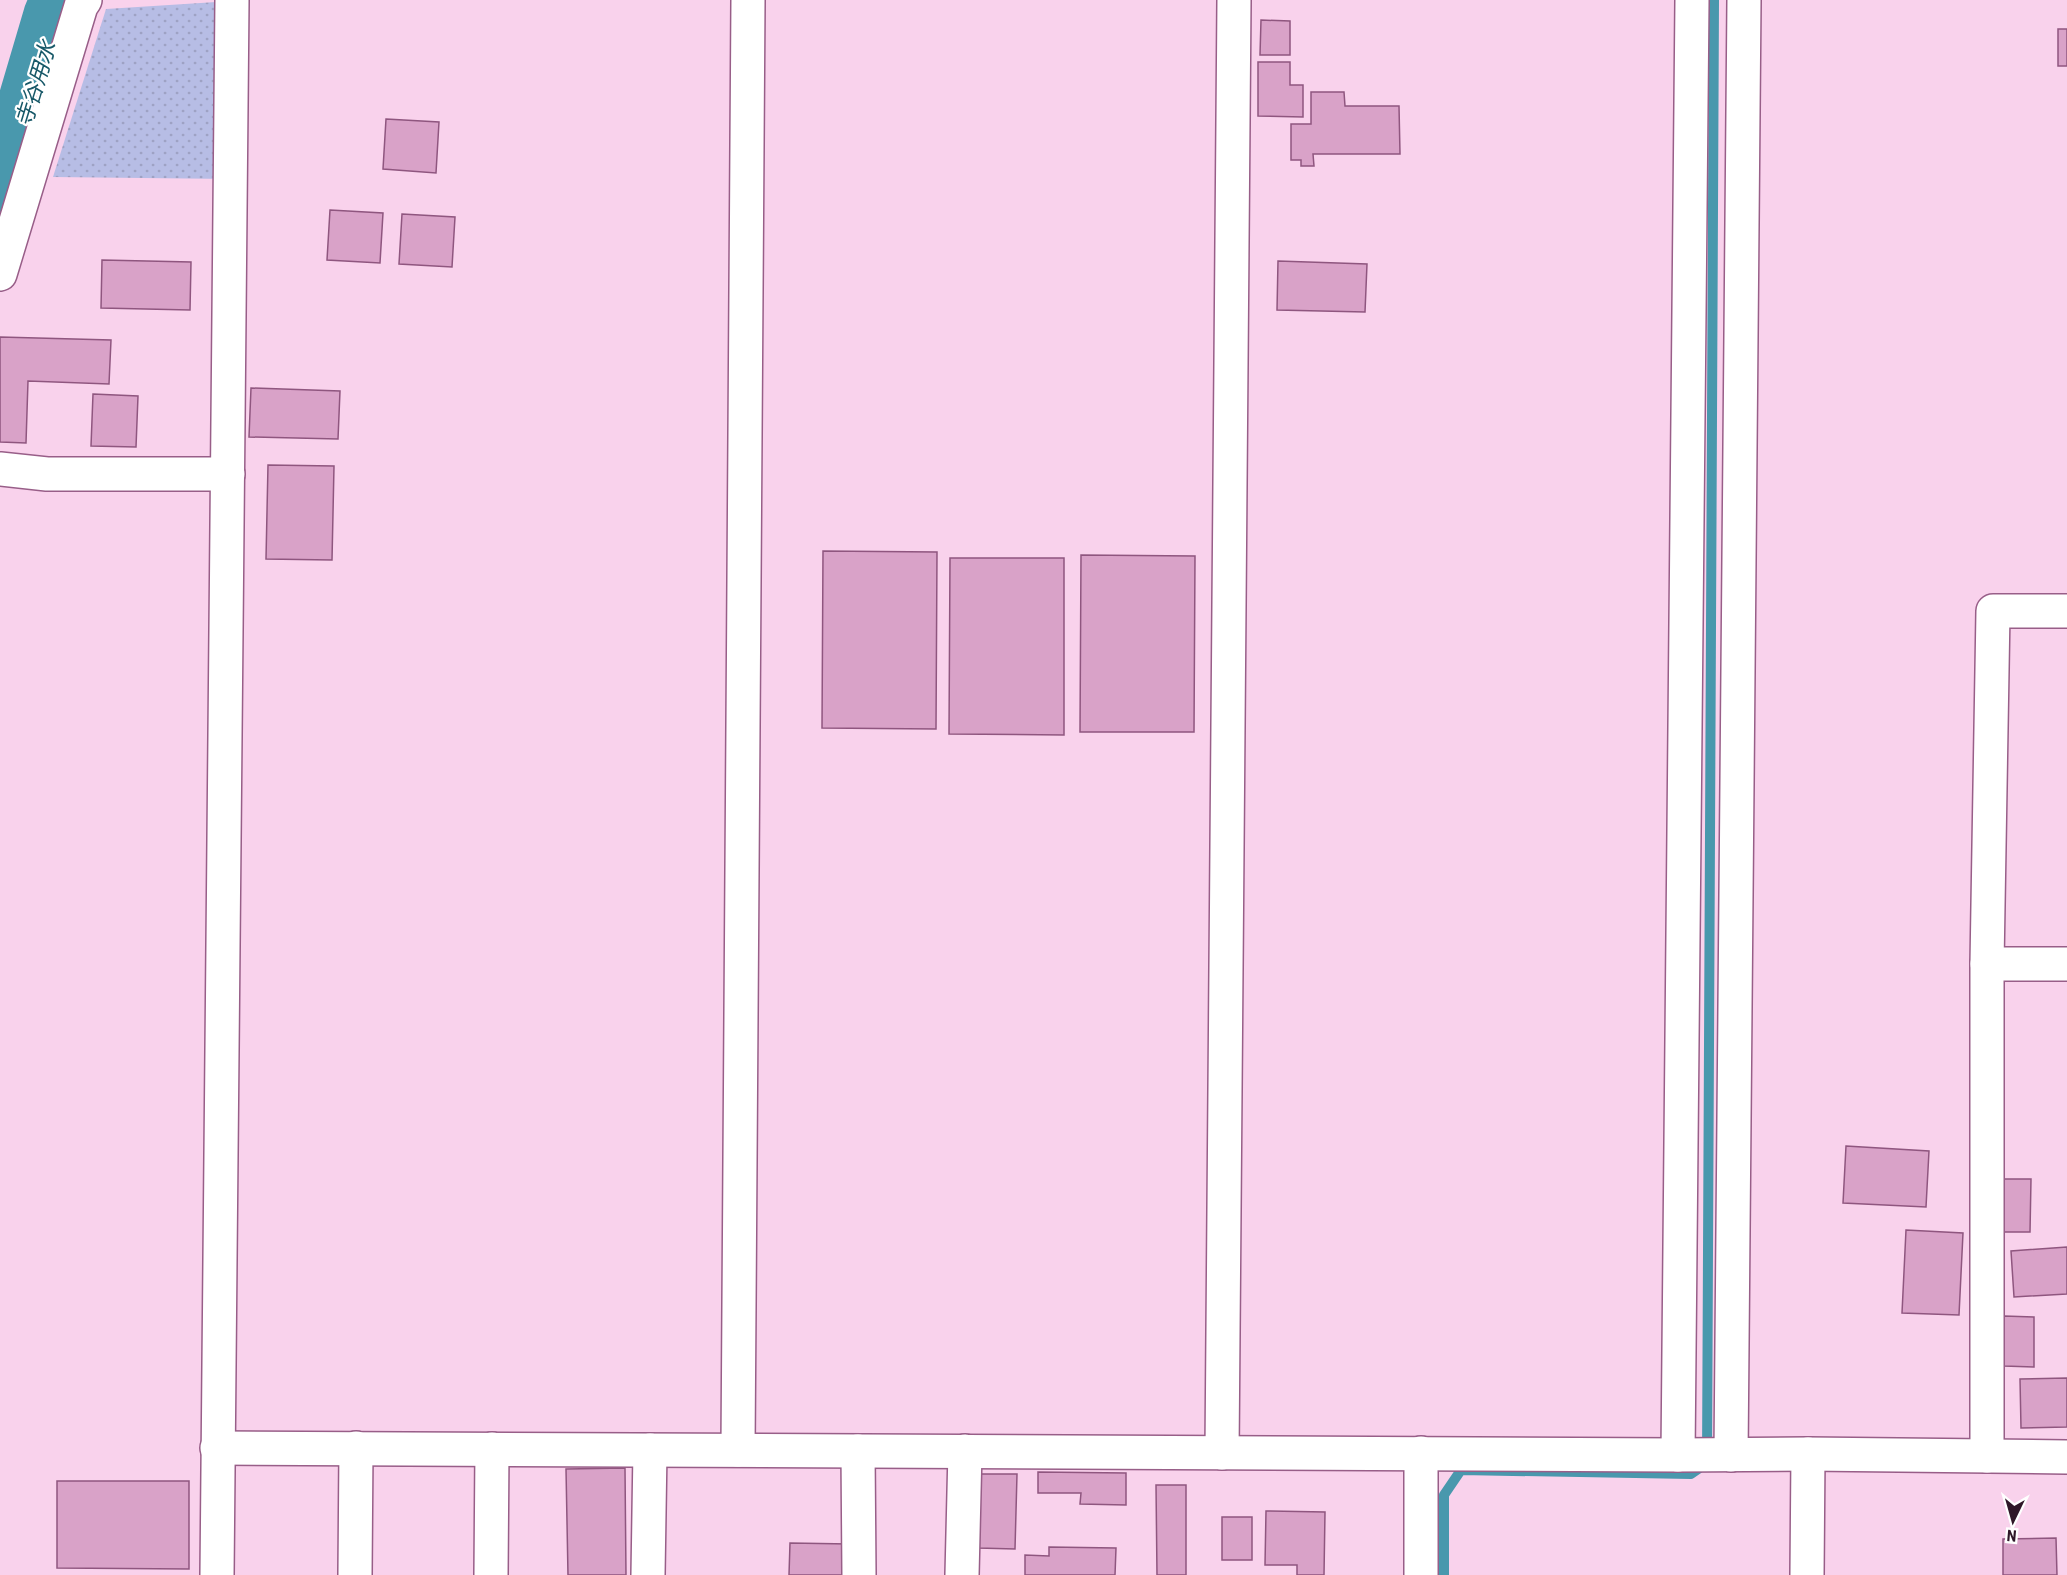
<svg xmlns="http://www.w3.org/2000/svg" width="2067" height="1575" viewBox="0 0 2067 1575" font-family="'Roboto Condensed','Noto Sans JP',sans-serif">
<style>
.grass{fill:url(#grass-dots)}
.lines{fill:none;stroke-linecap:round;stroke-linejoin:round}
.stream{stroke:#4998ad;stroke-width:10}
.river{stroke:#4998ad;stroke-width:64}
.building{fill:#d9a2c8;stroke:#8f567f;stroke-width:1.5}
.minor-casing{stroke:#985e88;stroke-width:36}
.minor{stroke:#fff;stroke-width:33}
.labels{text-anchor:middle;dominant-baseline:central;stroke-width:4.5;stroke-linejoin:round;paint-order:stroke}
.water-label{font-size:22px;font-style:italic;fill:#175868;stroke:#fff}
</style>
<defs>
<pattern id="grass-dots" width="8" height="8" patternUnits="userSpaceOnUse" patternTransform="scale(1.5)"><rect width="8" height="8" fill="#b7bde5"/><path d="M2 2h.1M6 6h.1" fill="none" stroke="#9ea2c4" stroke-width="1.8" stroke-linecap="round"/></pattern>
</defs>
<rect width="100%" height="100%" fill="#f9d2ec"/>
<path class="grass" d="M232,1L231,179L53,177L106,9Z"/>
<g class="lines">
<path class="stream" d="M1444,1575V1495L1461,1470L1691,1474L1707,1463L1714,0"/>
<path class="river" d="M0,203L55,17L62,0"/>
</g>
<g class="building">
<path d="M1261,20L1290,21V55H1260Z"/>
<rect x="2058" y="29" width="9" height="37"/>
<path d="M1258,62H1290V85H1303V117L1258,116Z"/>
<path d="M1311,92H1344L1345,106H1399L1400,154H1313L1314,166H1301V160H1291V124H1311Z"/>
<path d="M386,119L439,122L436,173L383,169Z"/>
<path d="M330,210L383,213L380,263L327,260Z"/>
<path d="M402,214L455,217L452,267L399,264Z"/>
<path d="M102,260L191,262L190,310L101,308Z"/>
<path d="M1278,261L1367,264L1365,312L1277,310Z"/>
<path d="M0,337L111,340L109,384L28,381L26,443L0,442Z"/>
<path d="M251,388L340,391L338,439L249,437Z"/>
<path d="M93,394L138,396L136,447L91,446Z"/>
<path d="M268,465L334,466L332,560L266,559Z"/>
<path d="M823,551L937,552L936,729L822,728Z"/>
<path d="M1081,555L1195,556L1194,732H1080Z"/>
<path d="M950,558H1064V735L949,734Z"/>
<path d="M1846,1146L1929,1151L1926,1207L1843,1203Z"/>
<path d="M1998,1179H2031L2030,1232H1998Z"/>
<path d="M1906,1230L1963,1233L1959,1315L1902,1313Z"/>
<path d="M2067,1247V1294L2014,1297L2011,1251Z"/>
<path d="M2004,1316L2034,1317V1367L2004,1366Z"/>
<path d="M2067,1378V1427L2021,1428L2020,1379Z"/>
<path d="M625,1468L626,1575H568L566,1469Z"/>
<path d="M1038,1472L1126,1473V1505L1080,1504L1081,1493H1038Z"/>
<path d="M979,1474H1017L1015,1549L978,1548Z"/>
<path d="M57,1481H189V1569L57,1568Z"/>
<path d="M1156,1485H1186V1575H1157Z"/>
<path d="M1266,1511L1325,1512L1324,1575H1297V1565H1265Z"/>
<rect x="1222" y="1517" width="30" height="43"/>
<path d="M2056,1538L2057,1575H2003V1539Z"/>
<path d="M790,1543L849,1544L848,1575H789Z"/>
<path d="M1049,1547L1116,1548L1115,1575H1025V1555L1049,1556Z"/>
</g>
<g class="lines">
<defs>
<g id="minor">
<path d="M0,274L81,6L85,0"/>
<path d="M0,469L47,474H228"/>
<path d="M1987,964H2067"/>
<path d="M217,1448L1678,1455L1808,1454L2067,1457"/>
<path d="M738,1450L748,0"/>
<path d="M858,1451L859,1575"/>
<path d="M1222,1453L1234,0"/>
<path d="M1678,1455L1692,0"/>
<path d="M1731,1455L1744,0"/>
<path d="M1987,1456V964L1993,611H2067"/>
<path d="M217,1575L232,0"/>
<path d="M355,1575L356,1448"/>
<path d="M491,1575L492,1449"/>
<path d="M648,1575L650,1450"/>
<path d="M962,1575L965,1451"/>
<path d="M1421,1575V1453"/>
<path d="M1807,1575L1808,1454"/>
</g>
</defs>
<use href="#minor" class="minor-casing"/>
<use href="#minor" class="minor"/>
</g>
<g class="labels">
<g class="water-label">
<text transform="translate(36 84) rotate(-73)">寺谷用水</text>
</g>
</g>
<g transform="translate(2013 1521) rotate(185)" stroke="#ffffff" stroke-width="4.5" paint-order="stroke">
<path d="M0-4.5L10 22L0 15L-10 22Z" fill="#2f1728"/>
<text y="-9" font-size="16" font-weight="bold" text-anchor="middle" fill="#2f1728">N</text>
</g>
</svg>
